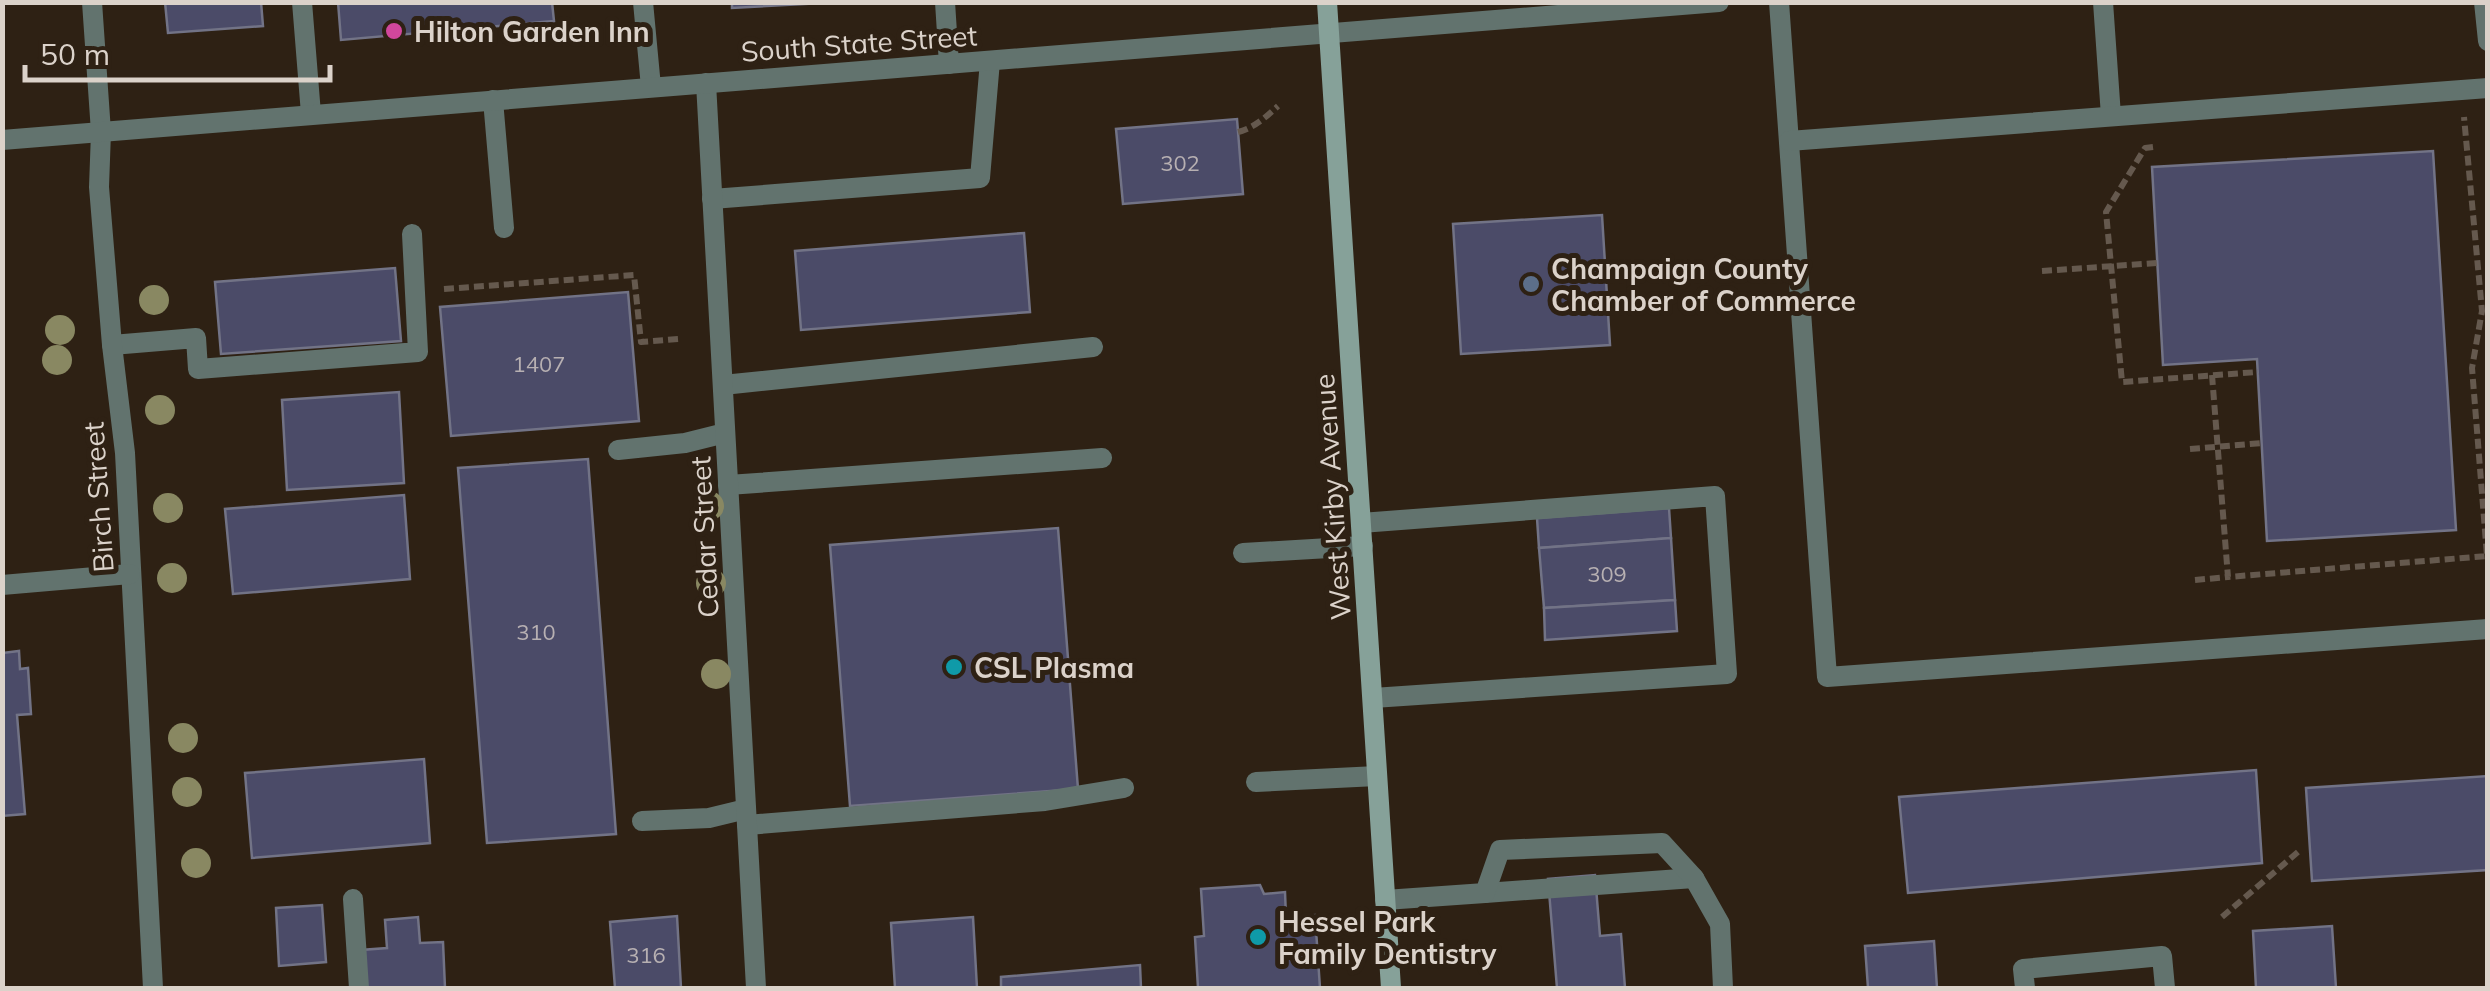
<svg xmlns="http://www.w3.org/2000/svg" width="2490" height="991" viewBox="0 0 2490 991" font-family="Mulish,sans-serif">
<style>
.building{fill:#4b4b68;stroke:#727386;stroke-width:2.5}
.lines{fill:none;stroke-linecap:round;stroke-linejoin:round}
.path{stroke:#65594e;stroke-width:6;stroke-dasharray:10 5;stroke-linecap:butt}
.lane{stroke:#62736e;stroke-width:20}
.street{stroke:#62736e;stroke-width:20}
.secondary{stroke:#86a199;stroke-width:20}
.tree{fill:#898862}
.hotel-dot{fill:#d1479c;stroke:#2e2114;stroke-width:4}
.service-dot{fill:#5c6f8a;stroke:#2e2114;stroke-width:4}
.culture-dot{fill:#0f9aa8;stroke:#2e2114;stroke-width:4}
.labels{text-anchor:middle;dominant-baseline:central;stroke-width:10;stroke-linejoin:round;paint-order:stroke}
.number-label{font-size:22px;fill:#b7b0b2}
.poi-label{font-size:28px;font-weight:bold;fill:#dbd2ca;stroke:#2e2114;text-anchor:start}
.street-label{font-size:28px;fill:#dbd2ca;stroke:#2e2114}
</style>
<rect width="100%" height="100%" fill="#2e2114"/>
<g class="building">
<path d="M165,2H261L263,26L168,33Z"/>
<path d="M338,2H552L554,21L341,40Z"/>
<path d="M732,2H842L732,8Z"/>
<path d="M1237,119L1243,194L1123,204L1116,129Z"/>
<path d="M2433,151L2456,530L2267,541L2257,359L2163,365L2152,167Z"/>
<path d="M1602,215L1610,345L1461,354L1453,224Z"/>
<path d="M1024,233L1030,312L801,330L795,251Z"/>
<path d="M395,268L401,341L221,354L215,282Z"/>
<path d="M628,292L639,421L451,436L440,307Z"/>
<path d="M399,392L404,483L287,490L282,400Z"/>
<path d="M588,459L616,834L487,843L458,468Z"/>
<path d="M404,495L410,579L233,594L225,509Z"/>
<path d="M1669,508L1671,538L1539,548L1537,518Z"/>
<path d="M1058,528L1078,789L850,806L830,545Z"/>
<path d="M1671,538L1675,600L1544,608L1539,548Z"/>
<path d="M1675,600L1677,631L1545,640L1544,608Z"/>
<path d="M19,651L20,669L28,668L31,714L17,715L25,814L2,816V653Z"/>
<path d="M424,759L430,843L252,858L245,773Z"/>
<path d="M2256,770L2262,863L1908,893L1899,797Z"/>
<path d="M2488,776V870L2312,881L2306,788Z"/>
<path d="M1595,875L1600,936L1621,934L1625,988H1557L1548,879Z"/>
<path d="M1260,885L1264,894L1285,892L1286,917L1315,915L1320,988H1198L1195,937L1204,936L1201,889Z"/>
<path d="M322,905L326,962L279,966L276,908Z"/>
<path d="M677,916L681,988H615L610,922Z"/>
<path d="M418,917L420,943L443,942L445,988H363L361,950L387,948L385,920Z"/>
<path d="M973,917L977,988H895L891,923Z"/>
<path d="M2332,926L2336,988H2256L2253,931Z"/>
<path d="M1934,941L1937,988H1868L1865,946Z"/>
<path d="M1140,965L1141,988H1001V977Z"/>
</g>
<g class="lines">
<g class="path">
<path d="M1238,132C1254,128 1266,117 1278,106"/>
<path d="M2153,147L2145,148L2106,212L2122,382L2258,372"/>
<path d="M2042,271L2157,263"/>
<path d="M444,289L634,275L641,342L679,339"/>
<path d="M2212,375L2228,577L2487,556L2472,368L2482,311L2464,117"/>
<path d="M2190,449L2262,443"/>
<path d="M2195,580L2228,577"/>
<path d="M2222,917L2299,851"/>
</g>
<g class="lane">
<path d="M302,2L311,114"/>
<path d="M643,2L651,87"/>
<path d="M945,2L949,64"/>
<path d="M1779,2L1827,677L2488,629"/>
<path d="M2103,2L2111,116"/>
<path d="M2484,2L2488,41"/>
<path d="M493,100L504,228"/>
<path d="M1789,141L2488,88"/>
<path d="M712,199L980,178L990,61"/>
<path d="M112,345L196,338L198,369L418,352L412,234"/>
<path d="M723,385L1093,347"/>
<path d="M618,450L685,443L725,433"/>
<path d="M728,485L1102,458"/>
<path d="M1361,523L1715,496L1727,674L1373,698"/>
<path d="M1243,553L1363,546"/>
<path d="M1256,782L1377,776"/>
<path d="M642,821L709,818L746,809"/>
<path d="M747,825L1045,801L1124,788"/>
<path d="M1485,893L1694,878"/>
<path d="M353,899L359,988"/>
<path d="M1385,900L1485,893L1500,850L1662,843L1694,878L1720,924L1723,988"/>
<path d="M2025,988L2023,969L2162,956L2165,988"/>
</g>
<g class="street">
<path d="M92,2L101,132L99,187L112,345L125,453L153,988"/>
<path d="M706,83L756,988"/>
<path d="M2,140L1719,2"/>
<path d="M2,585L130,574"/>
</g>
<path class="secondary" d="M1327,2L1391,988"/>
</g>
<g class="tree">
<circle cx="154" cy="300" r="15"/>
<circle cx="60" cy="330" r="15"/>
<circle cx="57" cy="360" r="15"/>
<circle cx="160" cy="410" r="15"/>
<circle cx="709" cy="506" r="15"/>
<circle cx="168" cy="508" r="15"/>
<circle cx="172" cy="578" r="15"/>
<circle cx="711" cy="583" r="15"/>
<circle cx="716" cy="674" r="15"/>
<circle cx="183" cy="738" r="15"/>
<circle cx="187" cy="792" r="15"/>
<circle cx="196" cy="863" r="15"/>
</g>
<circle class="hotel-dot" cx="394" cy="31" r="10"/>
<circle class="service-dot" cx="1531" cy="284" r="10"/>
<g class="culture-dot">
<circle cx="954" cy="667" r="10"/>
<circle cx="1258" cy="937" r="10"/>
</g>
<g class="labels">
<g class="number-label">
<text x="1180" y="163">302</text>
<text x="539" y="364">1407</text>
<text x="1607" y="574">309</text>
<text x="536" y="632">310</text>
<text x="646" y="955">316</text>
</g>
<g class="poi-label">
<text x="414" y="31">Hilton Garden Inn</text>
<text x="1551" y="268">Champaign County<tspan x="1551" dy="32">Chamber of Commerce</tspan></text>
<text x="974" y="667">CSL Plasma</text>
<text x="1278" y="921">Hessel Park<tspan x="1278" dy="32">Family Dentistry</tspan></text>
</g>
<g class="street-label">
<text transform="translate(859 43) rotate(-4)">South State Street</text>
<text transform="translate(98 497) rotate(-94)">Birch Street</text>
<text transform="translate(1332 497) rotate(-94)">West Kirby Avenue</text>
<text transform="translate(704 537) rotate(-93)">Cedar Street</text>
</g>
</g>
<rect width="2490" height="991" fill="none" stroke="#dbd2ca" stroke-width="10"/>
<path d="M25 65v15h305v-15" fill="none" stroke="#dbd2ca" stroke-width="5"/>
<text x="40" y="65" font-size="30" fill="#dbd2ca" stroke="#2e2114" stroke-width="8" paint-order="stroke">50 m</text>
</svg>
